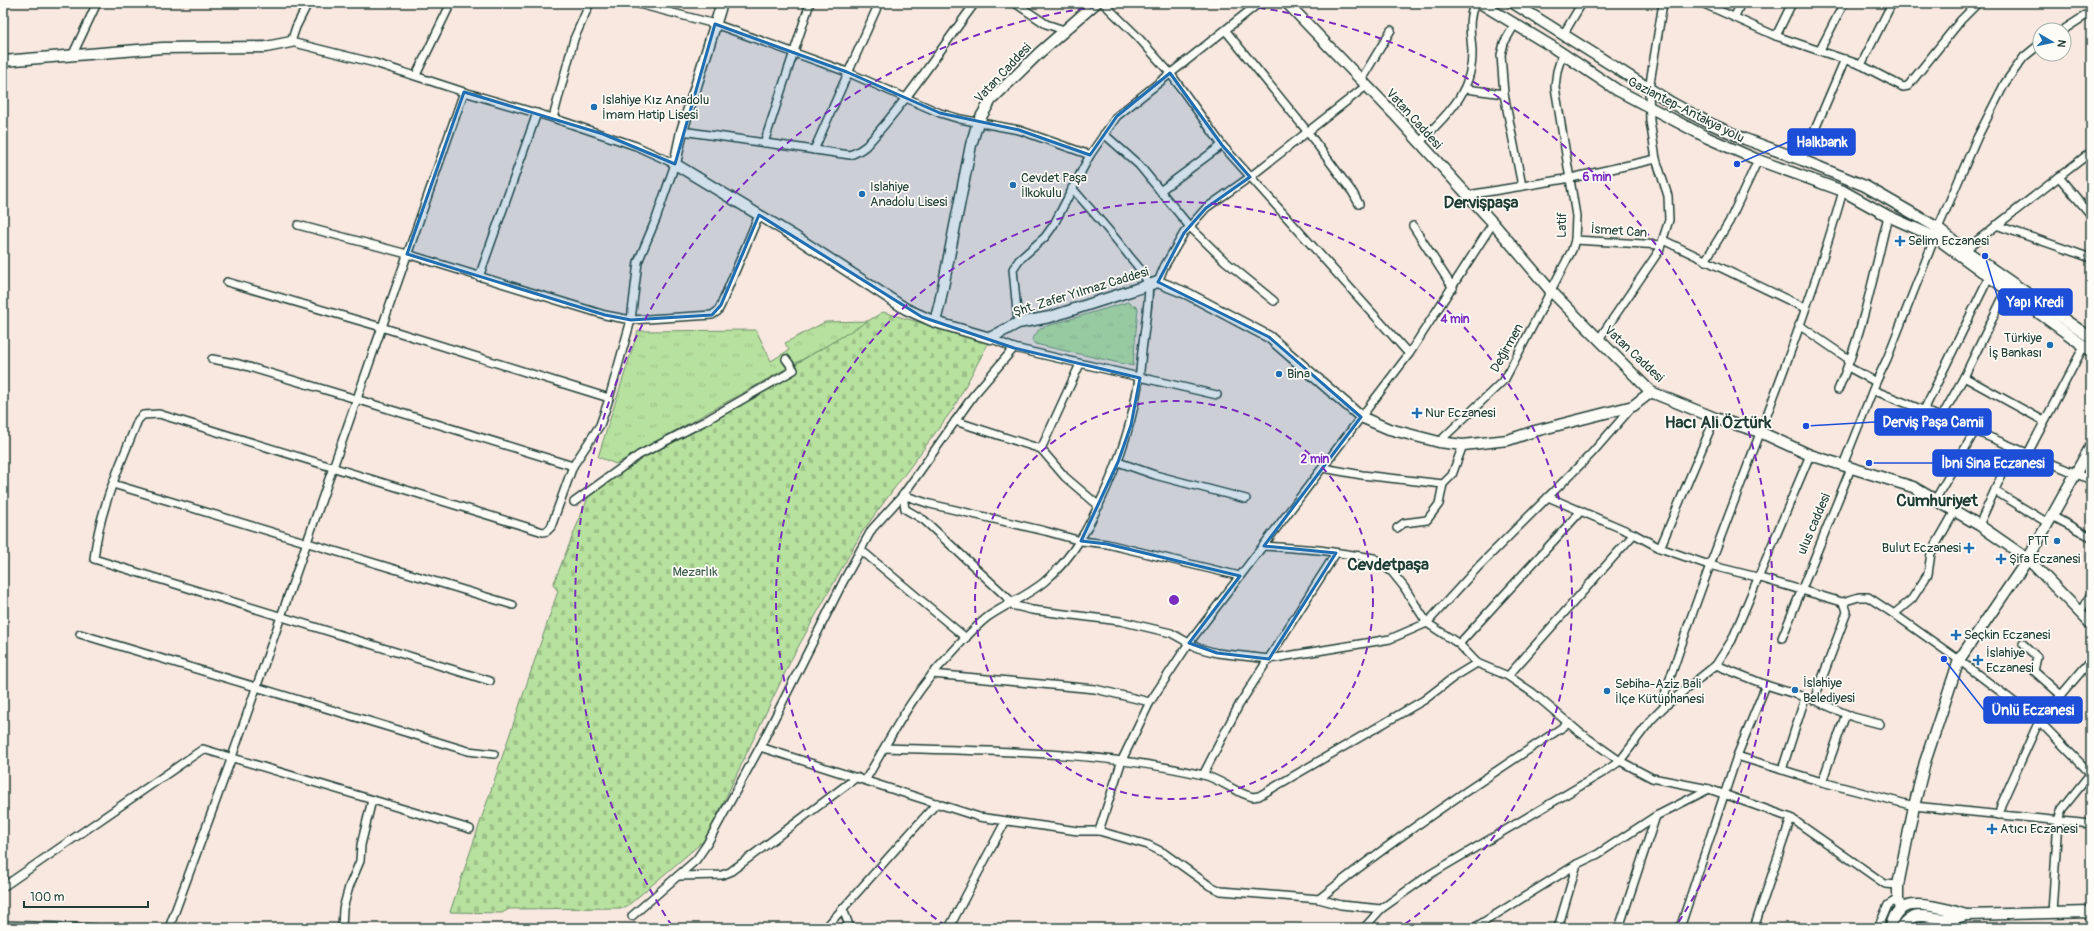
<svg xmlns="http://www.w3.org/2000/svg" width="2094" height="931" viewBox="0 0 2094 931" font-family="Pangolin,sans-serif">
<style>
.grass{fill:url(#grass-tufts);stroke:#6b8f69}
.cemetery{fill:url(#cemetery-stones);stroke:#6b8f69}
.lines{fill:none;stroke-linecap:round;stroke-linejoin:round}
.street-casing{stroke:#1f3d34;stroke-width:10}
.secondary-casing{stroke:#1f3d34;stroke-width:13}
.street{stroke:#fdfcf7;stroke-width:7}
.secondary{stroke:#fdfcf7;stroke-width:10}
.marked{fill:#1f6fb2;fill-opacity:0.2;stroke:#1f6fb2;stroke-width:3;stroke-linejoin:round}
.ring{fill:none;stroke:#7b2cbf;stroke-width:2;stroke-dasharray:7 5}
.poi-dot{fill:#1f6fb2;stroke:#fdfcf7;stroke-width:1.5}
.labels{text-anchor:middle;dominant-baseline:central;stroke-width:3.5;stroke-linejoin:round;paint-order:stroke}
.street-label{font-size:13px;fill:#1f3d34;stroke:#fdfcf7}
.poi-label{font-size:13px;fill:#1f3d34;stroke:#fdfcf7;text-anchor:start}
.park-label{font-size:13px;fill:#3d5e49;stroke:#fdfcf7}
.district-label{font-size:17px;font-weight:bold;fill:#1f3d34;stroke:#fdfcf7}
.centre{fill:#7b2cbf;stroke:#fdfcf7;stroke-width:2}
.ring-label{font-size:12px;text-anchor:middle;font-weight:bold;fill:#7b2cbf;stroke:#fdfcf7;stroke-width:3.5;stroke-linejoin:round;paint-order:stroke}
.leader{fill:none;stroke:#1d4ed8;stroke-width:1.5}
.callout-dot{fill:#1d4ed8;stroke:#fdfcf7;stroke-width:1.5}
.callout{fill:#1d4ed8;stroke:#1d4ed8;stroke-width:1.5}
.callout-label{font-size:14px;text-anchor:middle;font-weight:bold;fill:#fff}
</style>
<defs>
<pattern id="grass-tufts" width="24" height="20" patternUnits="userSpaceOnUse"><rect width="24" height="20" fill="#b7e19e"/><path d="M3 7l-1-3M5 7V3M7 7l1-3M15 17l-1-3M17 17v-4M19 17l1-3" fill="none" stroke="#9dc289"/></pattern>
<pattern id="cemetery-stones" width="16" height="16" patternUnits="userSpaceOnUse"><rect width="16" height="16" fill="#b7e19e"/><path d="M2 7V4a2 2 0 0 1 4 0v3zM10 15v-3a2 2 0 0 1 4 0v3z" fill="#9dc289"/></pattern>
</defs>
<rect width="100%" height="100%" fill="#f9e8e0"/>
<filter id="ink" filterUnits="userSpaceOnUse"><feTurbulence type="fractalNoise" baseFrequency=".025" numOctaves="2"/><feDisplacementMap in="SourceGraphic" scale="8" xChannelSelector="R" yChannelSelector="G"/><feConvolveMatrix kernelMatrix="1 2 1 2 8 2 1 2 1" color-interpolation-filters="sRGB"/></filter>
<g filter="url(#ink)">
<g class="grass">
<path d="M1128,302L1138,308L1133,366L1035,344L1032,340L1040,328Z"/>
<path d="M871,321L616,464L598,457L638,331L756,330L771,361L789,350L785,343L825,322Z"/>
</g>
<path class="cemetery" d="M883,312L989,342L953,409L862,532L792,658L706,839L625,908L509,909L502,913L450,912L558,591L553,585L593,485Z"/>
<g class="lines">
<defs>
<g id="street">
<path d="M308,3L296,27L291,42L375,63L464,92L553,118L636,146L675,164L656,219L638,262L631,320L608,402L600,425L573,466L551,527L547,531L543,532L159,414L143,415L138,420C120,465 99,510 94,559L490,681"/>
<path d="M635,3L715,24L847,72L940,113L960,119L1019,130L1090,155"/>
<path d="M1015,3L1046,24L1064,30"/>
<path d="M1103,3L1137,36L1170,73L1222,145L1409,354"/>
<path d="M1702,3L1776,36L1861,65L1903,87L1908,86L1961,20L1978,3"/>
<path d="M1735,16L1741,3"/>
<path d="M1515,24L1504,43L1501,55L1504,94L1522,186"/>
<path d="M2063,30L2091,12"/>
<path d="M1226,31L1307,131L1353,193L1359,204"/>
<path d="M1563,35L1582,3"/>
<path d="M1776,36L1792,3"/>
<path d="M1820,50L1844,3"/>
<path d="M72,56L97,3"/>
<path d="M1861,65L1892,3"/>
<path d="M416,75L451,3"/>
<path d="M1361,80L1391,30"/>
<path d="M1466,89L1504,94"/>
<path d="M553,118L574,39L590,3"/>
<path d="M682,131L850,155C856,153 861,150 866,146C906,102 940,50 975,3"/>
<path d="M1104,134L1139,165L1190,227L1225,261L1274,301"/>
<path d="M764,143L810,3"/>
<path d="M1419,143C1446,115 1473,94 1472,51C1471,33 1467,20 1475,3"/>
<path d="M814,150L879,3"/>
<path d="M1802,160L1845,59"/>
<path d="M2059,177L2091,215"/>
<path d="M1160,191L1222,145"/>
<path d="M1468,195L1571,178L1656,159"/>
<path d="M298,225L407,254L605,315L631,320L712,315L718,311L721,305L759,215"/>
<path d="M1996,225L2091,258"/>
<path d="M1413,226L1453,288"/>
<path d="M1938,228L1977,138L2005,83L2024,57L2040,44"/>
<path d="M1575,240L1661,245"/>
<path d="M1663,240L1805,308"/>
<path d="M1965,250L2091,152"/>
<path d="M1705,261L1729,222L1758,160"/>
<path d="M479,277L537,113"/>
<path d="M227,282L381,327L609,398"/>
<path d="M1158,282L1164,267L1184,233L1206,208L1250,177L1366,86"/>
<path d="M1018,323L1013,269L1019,260L1045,237L1053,226L1090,155L1117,116L1259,3"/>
<path d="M1799,325L1850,360"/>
<path d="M990,338L1014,348L1217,395"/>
<path d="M1599,339L1659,251L1669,220L1668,196L1656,159L1650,121L1649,89L1663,3"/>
<path d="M212,359L239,364L356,399L573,466"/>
<path d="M1848,367L1876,382"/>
<path d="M1964,377L2044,421"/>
<path d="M1838,390C1862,335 1874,274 1888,216"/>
<path d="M1873,390L1975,431"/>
<path d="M1924,410L1989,277"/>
<path d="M1941,418L1964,377L2007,289"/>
<path d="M955,421L1041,449L1065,477L1099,506"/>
<path d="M1439,442L1505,379L1572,250L1575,240L1576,216L1555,87L1557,71L1562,55"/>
<path d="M1041,449L1080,364"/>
<path d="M2028,453L2084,346"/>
<path d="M1118,462L1155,475L1246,499"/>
<path d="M1843,465L1876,382L1887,359L1935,237"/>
<path d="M1323,468L1362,475L1443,484L1439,504L1427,520L1404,523L1397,528"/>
<path d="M113,484L513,605"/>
<path d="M1443,484L1452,475L1463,445"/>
<path d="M1995,491L2048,523"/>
<path d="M1548,497L1634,534L1660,548L1709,565L1757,577L1842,602L1845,605L1847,612L1814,700"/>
<path d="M1935,500L1975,431L2091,480"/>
<path d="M574,502L639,455L705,421L794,370L786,359"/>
<path d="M2052,516L2091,537"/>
<path d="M1979,525L2014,448"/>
<path d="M1264,546L1319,550L1374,558L1392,572L1404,587L1427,623L1459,644L1477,663L1508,676L1533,693L1579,732L1620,761L1652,778L1709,789L1791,818L1885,884L1898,885"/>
<path d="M1660,548L1715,418"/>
<path d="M861,550L966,638"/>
<path d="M1842,602L1859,597H1868L1894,614L1959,660L2039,721L2090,773"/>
<path d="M1013,603L924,520L905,509L903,495L930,504L1045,531L1081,541L1107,544L1240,576"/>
<path d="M1007,604L1032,610L1120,621L1171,633L1198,648L1217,653L1269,659L1390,639L1427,623L1479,566L1592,453L1633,406"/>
<path d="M2080,612L2091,594"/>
<path d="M1894,614L1912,599L1928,574L1931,553L1955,511"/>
<path d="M80,634L468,751L494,754"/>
<path d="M1782,638L1851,468"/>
<path d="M1459,644L1581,511"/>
<path d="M2023,644L2037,657L2034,671L2061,695"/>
<path d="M1716,665L1766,685L1814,700L1853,717L1880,724"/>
<path d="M932,674L1095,689L1150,702"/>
<path d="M1508,676L1634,534"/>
<path d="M1665,706L1663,700C1718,528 1794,364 1843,191"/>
<path d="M760,747L979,817L1078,831H1099L1148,845L1164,853L1210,886L1221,891L1319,899L1341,905L1381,909"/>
<path d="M885,748C990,751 1099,751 1203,775C1221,779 1235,793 1253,797L1259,796L1424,700L1454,677L1477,663"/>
<path d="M1737,756L1822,782L1914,806L2091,824"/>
<path d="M1782,770L1805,698"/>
<path d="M1203,775L1239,705L1336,553"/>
<path d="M866,779C891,737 913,692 948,657C961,643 974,627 989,616C1007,604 1027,596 1044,582C1075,556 1091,523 1107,487C1127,441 1138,401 1142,351C1143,340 1151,290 1148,284C1145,274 1137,265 1130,257C1112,233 1092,211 1072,188"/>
<path d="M1822,782L1846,714"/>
<path d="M1999,815L2001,805L2039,721L2091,660"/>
<path d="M1099,831L1122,760L1150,702L1189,643L1409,354L1493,223"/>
<path d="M678,876L722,875L730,872L857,777"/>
<path d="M3,887L203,749L470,829"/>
<path d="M1319,899C1398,835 1484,779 1569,723"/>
<path d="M843,909L850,928"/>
<path d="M2052,913L2058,820L2062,809L2091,773"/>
<path d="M632,916L696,860L707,844L760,747L844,580L872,529L903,495L973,396L1014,348"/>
<path d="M829,924L937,803"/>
<path d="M3,925L94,928"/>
<path d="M169,928L232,757L464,92"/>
<path d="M342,928L343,909L349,887L360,861L361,845L372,800"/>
<path d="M949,928L1005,822"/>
<path d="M1364,928L1381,909L1429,875L1604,772L1620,761L1651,720L1665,706L1716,665L1732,640L1810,455"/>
<path d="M1474,928L1577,864L1598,854L1656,816L1709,789"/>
<path d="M1558,928L1577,864"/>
<path d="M1619,928L1656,816"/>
<path d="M1680,928L1737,756L1766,685"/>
<path d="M1754,928L1791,818"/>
<path d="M1878,928L1888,905L1898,899"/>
</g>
<g id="secondary">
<path d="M722,3L682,131L675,164L802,241L906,309L935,322L990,338L1018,323L1050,317L1158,282L1188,294L1269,337L1361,417L1389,429L1439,442L1463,445L1508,440L1535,431L1633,406L1651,392"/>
<path d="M1287,3L1394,114L1493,223L1551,291L1651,392L1715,418L1760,432L1810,455L1913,487L1979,525L2028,559L2091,624"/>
<path d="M1480,3L1551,46L1617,90L1708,138L1758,160L1843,191L1888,216L1935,237L2091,351"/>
<path d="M1513,3L1672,103L1711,124L1745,139L1802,160L1865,186L1938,228L1965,250L2091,338"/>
<path d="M3,61L162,48L266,47L291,42"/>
<path d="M935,322L940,302L971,145L978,122L991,100L1038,54L1096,3"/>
<path d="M1900,910L1898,899V885L1914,806L1925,762L1959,660L2028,559L2091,446"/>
<path d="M1891,928C1892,921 1895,913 1901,909C1914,899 1952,910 1966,915"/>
<path d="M1901,928C1914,908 1929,919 1947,919C1953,919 1960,917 1966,915L2091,912"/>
</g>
</defs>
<use href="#street" class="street-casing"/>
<use href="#secondary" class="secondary-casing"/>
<use href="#street" class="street"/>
<use href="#secondary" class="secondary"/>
</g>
</g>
<path class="marked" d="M715,24L847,72L940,113L1019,130L1090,155L1117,116L1170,73L1222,145L1250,177L1206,208L1184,233L1158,282L1269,337L1361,417L1264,546L1336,553L1269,659L1217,653L1189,643L1240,576L1107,544L1081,541L1118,462L1131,425L1140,378L1014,348L922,317L759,215L721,305L712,315L631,320L605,315L407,254L464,92L603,134L675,164Z"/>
<g class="ring">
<circle cx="1174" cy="600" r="199"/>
<path d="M946 926A398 398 0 1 1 1402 926"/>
<path d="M672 926A598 598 0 0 1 1137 3M1211 3A598 598 0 0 1 1676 926"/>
</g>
<g class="poi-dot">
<circle cx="594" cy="107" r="4"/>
<circle cx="1013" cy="185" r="4"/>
<circle cx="862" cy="194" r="4"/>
<path d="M1898 235h4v4h4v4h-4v4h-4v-4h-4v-4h4z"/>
<circle cx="2050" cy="345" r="4"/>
<circle cx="1279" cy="374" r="4"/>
<path d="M1415 407h4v4h4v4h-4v4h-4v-4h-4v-4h4z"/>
<circle cx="2057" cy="541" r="4"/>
<path d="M1967 542h4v4h4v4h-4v4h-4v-4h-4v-4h4z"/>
<path d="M1999 553h4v4h4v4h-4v4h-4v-4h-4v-4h4z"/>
<path d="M1954 629h4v4h4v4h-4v4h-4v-4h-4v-4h4z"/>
<path d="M1976 654h4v4h4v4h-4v4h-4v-4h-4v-4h4z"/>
<circle cx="1795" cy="690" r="4"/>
<circle cx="1607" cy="691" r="4"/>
<path d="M1990 823h4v4h4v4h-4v4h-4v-4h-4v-4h4z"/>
</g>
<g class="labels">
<g class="street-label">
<text transform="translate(1003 73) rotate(-47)">Vatan Caddesi</text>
<text transform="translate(1686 110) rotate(27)">Gaziantep-Antakya yolu</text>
<text transform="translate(1414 119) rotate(48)">Vatan Caddesi</text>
<text transform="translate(1562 225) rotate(-89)">Latif</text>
<text transform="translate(1619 231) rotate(4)">İsmet Can</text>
<text transform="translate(1081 292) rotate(-17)">Şht. Zafer Yılmaz Caddesi</text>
<text transform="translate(1507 348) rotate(-61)">Değirmen</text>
<text transform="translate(1634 354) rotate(43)">Vatan Caddesi</text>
<text transform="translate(1814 524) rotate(-67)">ulus caddesi</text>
</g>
<g class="poi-label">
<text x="602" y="100">Islahiye Kız Anadolu<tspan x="602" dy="15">İmam Hatip Lisesi</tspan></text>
<text x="1021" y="178">Cevdet Paşa<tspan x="1021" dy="15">İlkokulu</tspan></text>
<text x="870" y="187">Islahiye<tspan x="870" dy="15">Anadolu Lisesi</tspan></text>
<text x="1908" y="241">Selim Eczanesi</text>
<text x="2042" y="338" text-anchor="end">Türkiye<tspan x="2042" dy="15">İş Bankası</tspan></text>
<text x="1287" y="374">Bina</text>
<text x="1425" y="413">Nur Eczanesi</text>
<text x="2049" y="541" text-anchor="end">PTT</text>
<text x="1961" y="548" text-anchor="end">Bulut Eczanesi</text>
<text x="2009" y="559">Şifa Eczanesi</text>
<text x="1964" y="635">Seçkin Eczanesi</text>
<text x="1986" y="653">İslahiye<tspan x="1986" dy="15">Eczanesi</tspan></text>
<text x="1803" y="683">İslahiye<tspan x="1803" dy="15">Belediyesi</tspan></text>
<text x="1615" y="684">Sebiha-Aziz Bali<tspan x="1615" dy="15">İlçe Kütüphanesi</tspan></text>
<text x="2000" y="829">Atıcı Eczanesi</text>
</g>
<g class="park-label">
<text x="695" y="572">Mezarlık</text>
</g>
<g class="district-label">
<text x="1481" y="202">Dervişpaşa</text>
<text x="1718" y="422">Hacı Ali Öztürk</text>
<text x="1937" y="500">Cumhuriyet</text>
<text x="1388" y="564">Cevdetpaşa</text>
</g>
</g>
<circle cx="1174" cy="600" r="6" class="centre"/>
<g class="ring-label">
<text x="1597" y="181">6 min</text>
<text x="1455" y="323">4 min</text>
<text x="1315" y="463">2 min</text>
</g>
<path class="leader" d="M1737 164L1788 142M1985 256L1999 302M1806 426L1875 422M1869 463L1933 463M1944 659L1984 710"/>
<g class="callout-dot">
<circle cx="1737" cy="164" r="4"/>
<circle cx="1985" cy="256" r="4"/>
<circle cx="1806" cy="426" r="4"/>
<circle cx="1869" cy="463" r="4"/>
<circle cx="1944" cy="659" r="4"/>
</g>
<g class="callout">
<rect x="1788" y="129" width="67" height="26" rx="4"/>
<rect x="1999" y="289" width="73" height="26" rx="4"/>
<rect x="1875" y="409" width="116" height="26" rx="4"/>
<rect x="1933" y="450" width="120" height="26" rx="4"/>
<rect x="1984" y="697" width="98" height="26" rx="4"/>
</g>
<g class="callout-label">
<text x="1822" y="147">Halkbank</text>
<text x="2035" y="307">Yapı Kredi</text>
<text x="1933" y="427">Derviş Paşa Camii</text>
<text x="1993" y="468">İbni Sina Eczanesi</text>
<text x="2033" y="715">Ünlü Eczanesi</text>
</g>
<rect width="2094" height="931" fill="none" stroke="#fdfcf7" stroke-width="16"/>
<rect x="8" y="8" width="2078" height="915" fill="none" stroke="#1f3d34" stroke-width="1.5" filter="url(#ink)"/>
<g transform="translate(2052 42) rotate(99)"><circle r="19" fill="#fdfcf7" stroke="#a4b0a9"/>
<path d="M0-3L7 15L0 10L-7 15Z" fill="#1f6fb2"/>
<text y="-6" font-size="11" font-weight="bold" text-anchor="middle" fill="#1f3d34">N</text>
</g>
<path d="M24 901v6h124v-6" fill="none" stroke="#1f3d34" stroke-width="2"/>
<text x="30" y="901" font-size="12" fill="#1f3d34" stroke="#fdfcf7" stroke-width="3" paint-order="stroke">100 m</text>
</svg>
